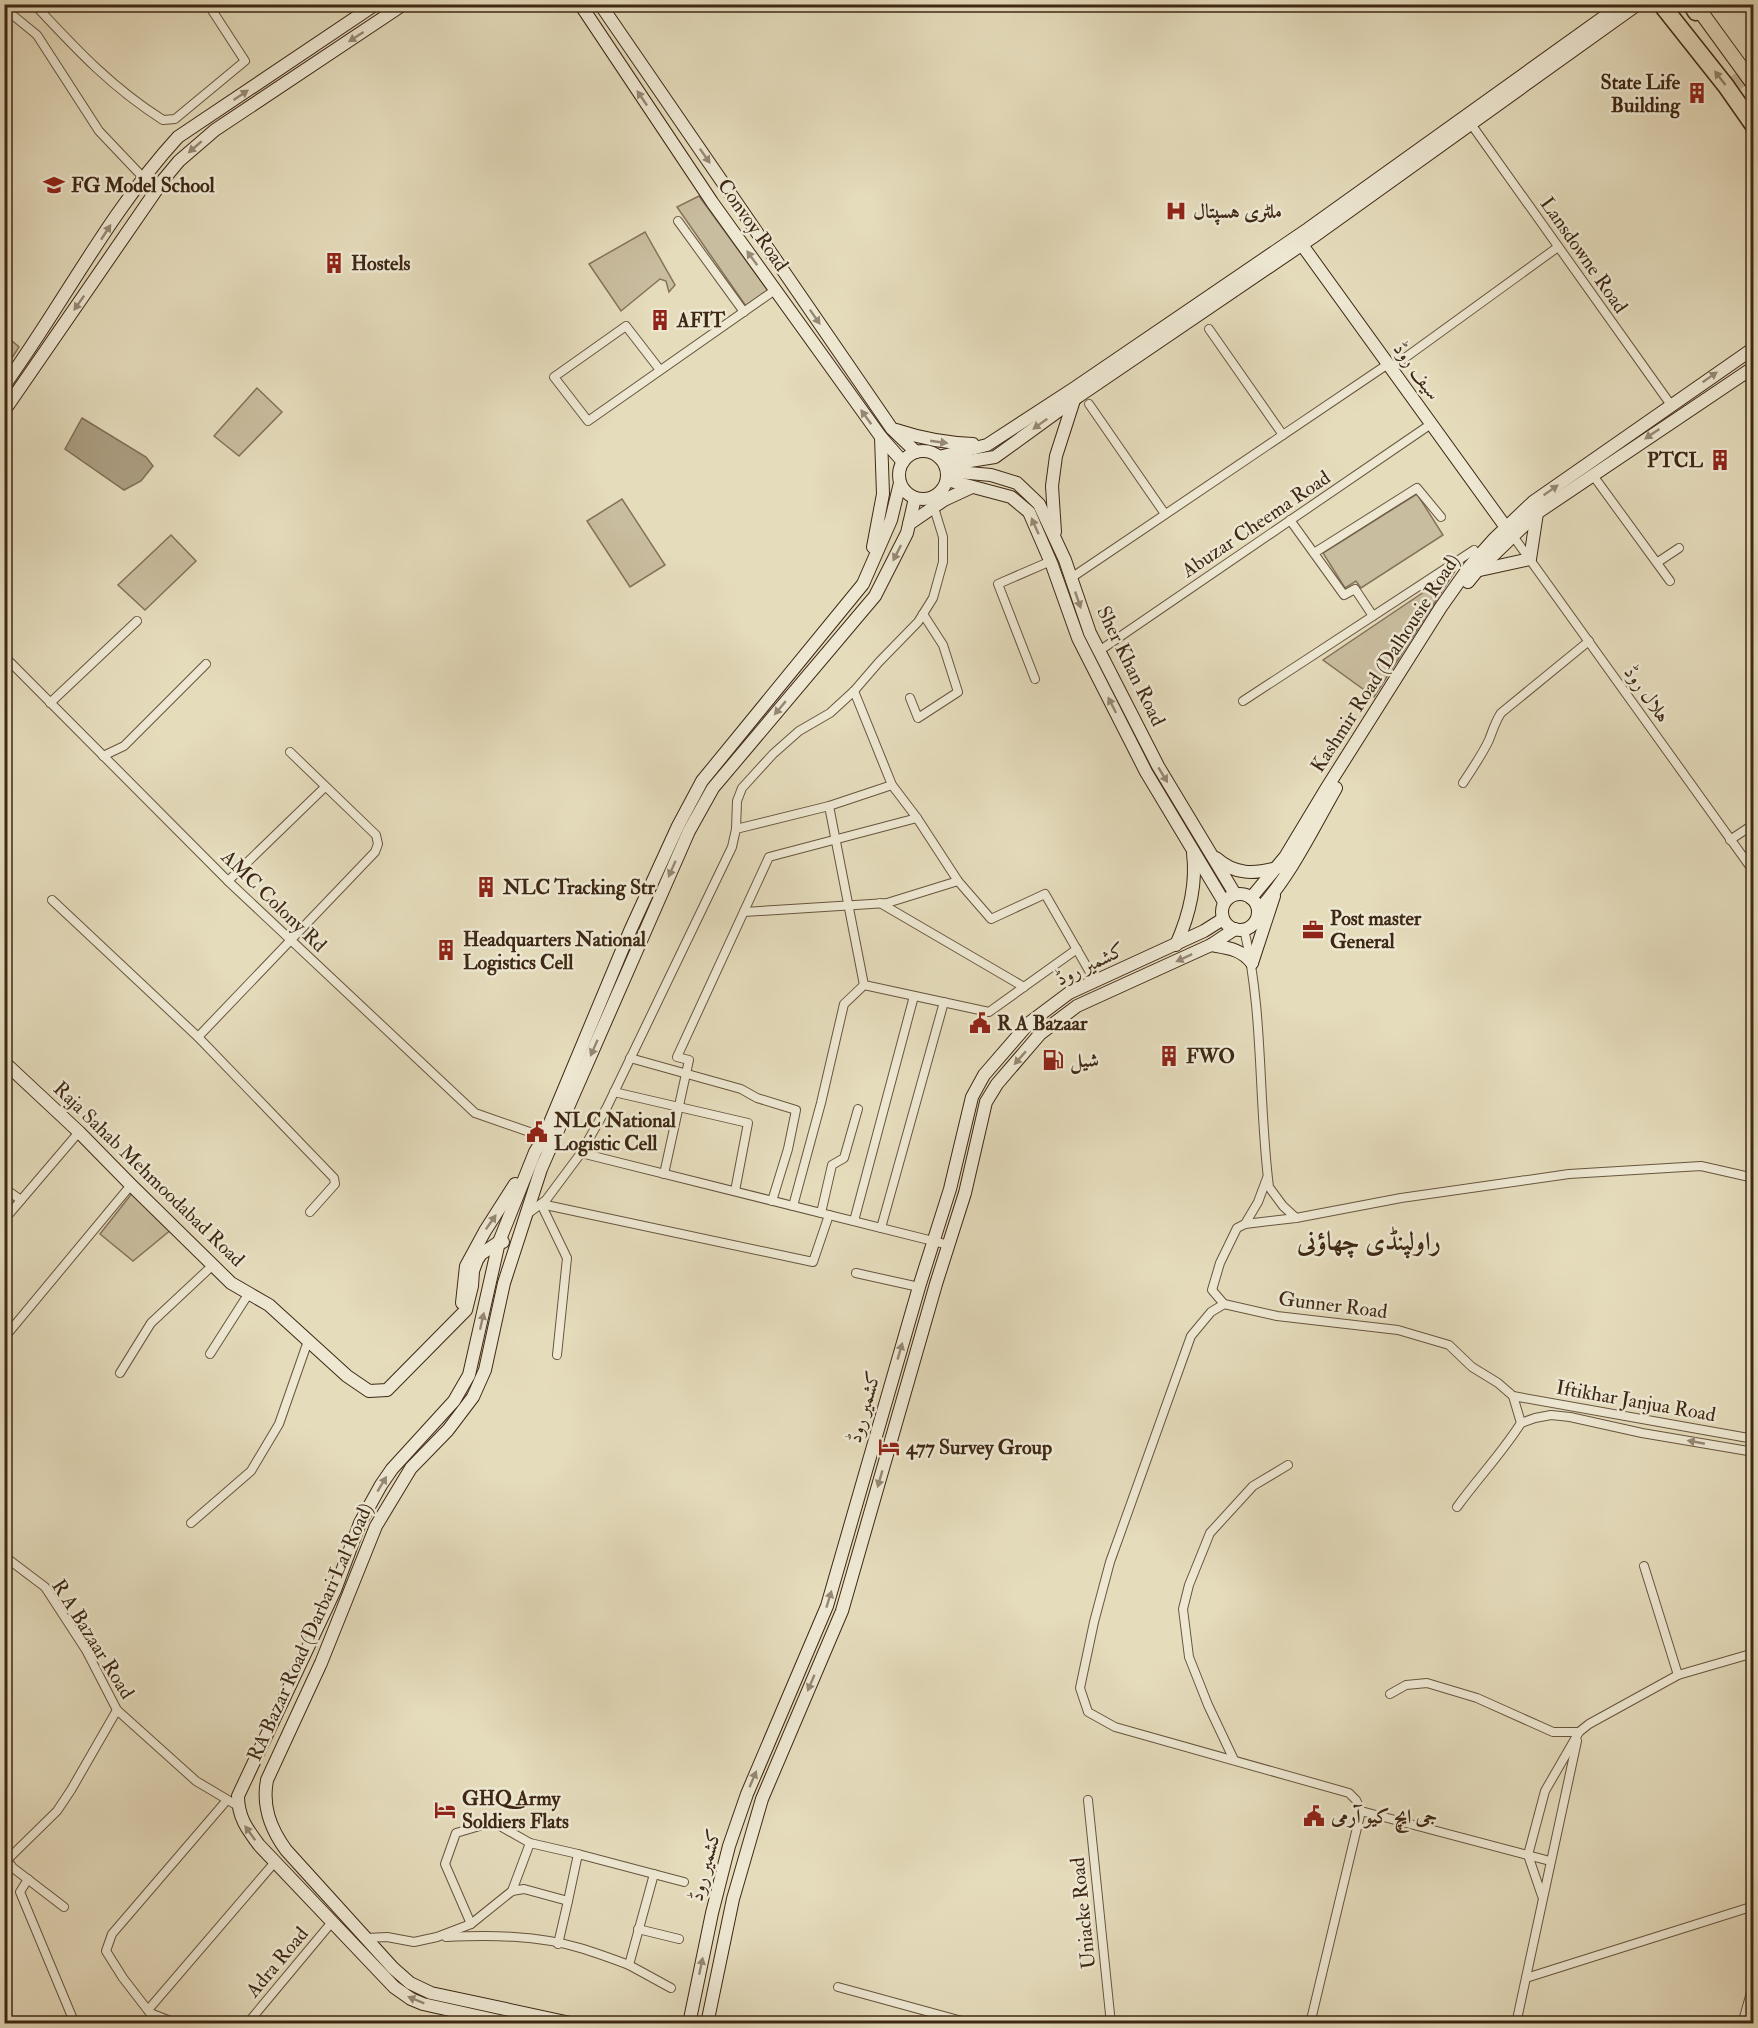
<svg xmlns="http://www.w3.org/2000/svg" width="1758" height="2028" viewBox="0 0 1758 2028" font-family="'IM FELL Double Pica',Amiri,serif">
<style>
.green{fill:#c9bd9f;stroke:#84725a;stroke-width:1.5}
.water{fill:#ac9f83;stroke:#806f57;stroke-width:1.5}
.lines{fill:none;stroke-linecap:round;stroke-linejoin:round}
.highway-tunnel{stroke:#c4b89a;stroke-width:16;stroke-dasharray:16 8;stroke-linecap:butt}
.street-casing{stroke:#68553e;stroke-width:10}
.secondary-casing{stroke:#3e2814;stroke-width:14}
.primary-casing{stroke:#3e2814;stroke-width:16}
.highway-casing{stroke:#3e2814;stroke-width:19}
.street{stroke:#eee8d3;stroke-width:8}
.secondary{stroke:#eee8d3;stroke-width:12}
.primary{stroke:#e5dcbc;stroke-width:14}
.highway{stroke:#e5dcbc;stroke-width:16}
.oneway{fill:#968874}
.oneway2{fill:#928268}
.labels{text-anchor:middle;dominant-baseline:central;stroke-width:5;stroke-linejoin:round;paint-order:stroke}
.poi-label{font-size:20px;font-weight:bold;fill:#3e2814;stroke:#eee8d3;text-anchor:start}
.street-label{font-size:20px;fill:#3e2814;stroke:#eee8d3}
.district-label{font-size:26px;font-weight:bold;fill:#3e2814;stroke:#eee8d3}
</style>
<rect width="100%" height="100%" fill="#e5dcbc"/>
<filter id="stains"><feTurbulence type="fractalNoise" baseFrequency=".00333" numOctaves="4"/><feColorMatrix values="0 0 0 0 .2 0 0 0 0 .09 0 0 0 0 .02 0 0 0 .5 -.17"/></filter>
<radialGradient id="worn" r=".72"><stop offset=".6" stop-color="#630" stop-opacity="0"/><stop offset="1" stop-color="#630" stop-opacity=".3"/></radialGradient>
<g class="green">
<path d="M699,196L769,292L748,309L677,207Z"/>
<path d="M645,232L675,285L669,292L666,281L660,279L621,311L589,264Z"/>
<path d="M5,335L19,347L5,369Z"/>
<path d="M257,388L282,412L239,456L214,436Z"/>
<path d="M1417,494L1443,535L1361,588L1356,581L1345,588L1323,553Z"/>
<path d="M622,499L665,565L630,587L587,521Z"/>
<path d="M171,535L196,561L145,610L118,585Z"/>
<path d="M1455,571L1374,697L1323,660Z"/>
<path d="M133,1192L172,1229L133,1261L100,1234Z"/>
</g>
<path class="water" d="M82,418L146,457L153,466L141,481L124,490L65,449Z"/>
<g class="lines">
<path class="highway-tunnel" d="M1737,72L1754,95"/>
<defs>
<g id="street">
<path d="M34,4C76,49 111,87 163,120L175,119L245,61L208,4"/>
<path d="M4,8L37,35L99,131L156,191"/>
<path d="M1471,124L1671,405"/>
<path d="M678,221L744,312"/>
<path d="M1209,329L1283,435"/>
<path d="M1391,368L1558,247"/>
<path d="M660,370L626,326L554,377L588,421L775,290"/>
<path d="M1089,404L1165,514"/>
<path d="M1592,474L1670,581"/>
<path d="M1290,520L1344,595L1355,589L1373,616"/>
<path d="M1513,536L1754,872"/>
<path d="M1314,553L1417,488L1441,517"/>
<path d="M1658,562L1679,548"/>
<path d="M1071,578L1388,364"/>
<path d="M1099,651L1431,424"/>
<path d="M4,656L228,881L475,1113L544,1137"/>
<path d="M1035,679L998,584L1051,561"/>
<path d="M854,691L892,785L917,818L958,881L991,919L1045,894L1095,981"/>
<path d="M910,698L918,718L958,692L943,645L923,614"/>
<path d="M1243,701L1474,550"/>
<path d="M50,703L137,621"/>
<path d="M103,756L124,746L206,664"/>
<path d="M1463,783C1472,769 1482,755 1489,740C1493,730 1495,722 1501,713L1589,641"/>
<path d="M829,806L864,985L989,1012L1077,949"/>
<path d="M736,829L829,806L892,785"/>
<path d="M1730,840L1754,824"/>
<path d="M228,881L325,787"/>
<path d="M52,900L198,1037L334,1178L335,1184L310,1212"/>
<path d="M880,903L1024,987"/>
<path d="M744,912L887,903L958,881"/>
<path d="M1244,929C1264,1014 1258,1101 1269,1187L1283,1206L1296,1218"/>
<path d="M198,1037L375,852L378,844L376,835L290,752"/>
<path d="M630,1058L741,1089L757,1098L796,1110L788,1149L772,1201"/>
<path d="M4,1082L13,1070"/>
<path d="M614,1092L748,1123L735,1191"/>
<path d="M581,1153L607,1107L732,847L736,829L737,801L742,788L773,754L799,731L830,713L854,691L879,662L918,622L933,598L943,562V537L931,498"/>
<path d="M664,1174L689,1060L677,1057L769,857L917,818"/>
<path d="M1754,1178L1701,1166L1569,1174L1401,1198L1296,1218L1245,1224L1237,1228L1220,1263L1212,1290L1224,1304L1277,1316L1398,1330L1449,1345L1472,1367L1498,1383L1513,1396L1754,1439"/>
<path d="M4,1188L21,1200"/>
<path d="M541,1204L813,1262L829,1215"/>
<path d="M541,1204L567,1258L557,1355"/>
<path d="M793,1206L821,1103L844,1004L864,985"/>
<path d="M821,1213L832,1165L844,1158L858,1109"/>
<path d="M526,1215L546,1200L581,1153L949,1245"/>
<path d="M4,1220L79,1132"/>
<path d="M854,1221L914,996"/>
<path d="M1245,1224L1258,1202L1267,1178"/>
<path d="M881,1228L944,1002"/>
<path d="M856,1273L919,1287"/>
<path d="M1224,1304L1211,1312L1191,1336L1110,1562L1094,1622L1080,1688L1088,1712L1115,1727L1349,1793L1356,1800L1361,1811L1310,2024"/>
<path d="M4,1338L131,1185"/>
<path d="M210,1354L249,1293"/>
<path d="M120,1373L151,1323L213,1265"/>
<path d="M1521,1423L1535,1418L1551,1415L1570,1417L1642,1433L1754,1452"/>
<path d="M1457,1507C1478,1478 1502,1453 1521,1423L1513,1396"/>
<path d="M191,1523L251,1471L279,1424L308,1341"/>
<path d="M4,1556L45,1587L86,1650L117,1710L196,1781L238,1806"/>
<path d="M1644,1566L1678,1675"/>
<path d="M1390,1694L1406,1685L1427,1683L1477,1698L1553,1732H1579"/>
<path d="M1234,1760L1208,1705L1189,1657L1183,1609L1189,1585L1210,1533L1253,1486L1288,1465"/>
<path d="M1088,1800L1111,2024"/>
<path d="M1361,1811L1550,1861"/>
<path d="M4,1861L64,1907"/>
<path d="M5,1862L57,1811L71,1790L117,1710"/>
<path d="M654,1874L629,1965L671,1988"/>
<path d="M4,1876L11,1865"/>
<path d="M28,1879L20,1892L75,2024"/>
<path d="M512,1891L530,1843L578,1854"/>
<path d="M1542,1896L1528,1855L1545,1791L1579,1732L1589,1724L1678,1675L1754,1653"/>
<path d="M471,1924L445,1864L456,1833L493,1822L530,1843"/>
<path d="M638,1929L679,1939"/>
<path d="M446,1937C491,1935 537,1935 580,1948C597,1953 613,1959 629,1965"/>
<path d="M366,1938L387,1937L414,1942L437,1937L471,1924L512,1891L524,1889L568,1901L578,1854L684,1882"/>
<path d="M558,1944L568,1901"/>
<path d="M1526,1978L1754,1906"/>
<path d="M838,1987L973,2024"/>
<path d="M148,2010L275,1862"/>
<path d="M178,2024L150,2013L123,1978L106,1951L112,1934L227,1800"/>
<path d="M247,2024L332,1922"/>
<path d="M1516,2024L1577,1741"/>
<path d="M1742,2024L1754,1982"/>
</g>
<g id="secondary">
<path d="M580,4L712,202L881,437L903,462"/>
<path d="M600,4L892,429L916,452"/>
<path d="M1297,238L1510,533"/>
<path d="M4,386C63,304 110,211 178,137L376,4"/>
<path d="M4,411L164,179L179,161L215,130L404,4"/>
<path d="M896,430C923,439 946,443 973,444"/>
<circle cx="923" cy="475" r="24"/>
<path d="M939,457L987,445L1073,389L1308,229L1622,4"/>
<path d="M945,465L995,457L1079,396L1313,237L1638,4"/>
<path d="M947,471L991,475L1017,483L1039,504L1065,560L1090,633L1158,766L1235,894"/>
<path d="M947,480L1011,497L1029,512L1052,565L1078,638L1146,772L1224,902"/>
<path d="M909,524L944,500L972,487"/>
<path d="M1055,532L1052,486L1056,456L1074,400"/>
<path d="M873,547L883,494L881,437"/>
<path d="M1480,570L1530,559L1537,513"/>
<path d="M1468,582L1477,571L1537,513L1754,367"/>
<path d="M1216,858C1235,875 1254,874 1277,868"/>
<circle cx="1240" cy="912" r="18"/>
<path d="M1251,898L1285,857L1326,789L1441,607L1470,566L1495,538L1533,502L1754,348"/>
<path d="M1258,911C1291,875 1312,830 1336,788"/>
<path d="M1176,945C1189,916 1197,885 1193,853"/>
<path d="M1211,945C1228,948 1241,949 1252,963"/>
<path d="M1252,963L1274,896"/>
<path d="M4,1062L79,1132L131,1185L231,1283L269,1305L347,1376L369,1391L387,1390L466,1310L472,1286L473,1271L477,1260L481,1254L499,1242H503"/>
<path d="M462,1303L466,1266L485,1231L515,1184"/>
<path d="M513,2024L423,2004L411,1999L394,1987L259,1845C247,1829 238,1817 238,1796L335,1590L360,1523L381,1485L392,1469L454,1401L469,1375L499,1242L535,1152L544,1137L630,931L678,826L702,781L863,584L891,520L900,483"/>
<path d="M575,2024L431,1993L410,1983L393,1968L286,1850C270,1828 262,1806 267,1780L321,1663L376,1526L411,1468L448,1430L473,1397L485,1370L504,1283L541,1169L689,831L713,788L875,596L907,533L915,498"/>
<path d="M689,2024L712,1913L729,1846L747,1794L827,1606L919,1287L950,1189L972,1097L984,1075L1029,1023L1069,993L1204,931L1223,919"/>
<path d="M707,2024L733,1899L762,1799L842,1611L936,1284L965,1193L986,1102L997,1084L1040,1034L1077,1006L1211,945L1235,929"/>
</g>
<path id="primary" d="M1695,4L1754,85"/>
<g id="highway">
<path d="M1661,4L1726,86L1754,126"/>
<path d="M1691,4L1696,12"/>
</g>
</defs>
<use href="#street" class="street-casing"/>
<use href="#secondary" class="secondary-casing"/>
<use href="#primary" class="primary-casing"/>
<use href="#highway" class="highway-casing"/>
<use href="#street" class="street"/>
<use href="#secondary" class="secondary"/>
<use href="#primary" class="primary"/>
<use href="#highway" class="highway"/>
</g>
<defs><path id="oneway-solid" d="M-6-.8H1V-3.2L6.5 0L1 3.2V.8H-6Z" transform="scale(1.5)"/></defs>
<g class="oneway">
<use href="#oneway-solid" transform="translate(356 37) rotate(147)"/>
<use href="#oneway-solid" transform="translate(241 95) rotate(-34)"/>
<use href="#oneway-solid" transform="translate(642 98) rotate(-124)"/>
<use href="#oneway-solid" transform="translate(195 147) rotate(139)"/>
<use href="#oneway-solid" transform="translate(705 156) rotate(55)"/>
<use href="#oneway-solid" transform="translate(106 232) rotate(-57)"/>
<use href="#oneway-solid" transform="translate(752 258) rotate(-126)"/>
<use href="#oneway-solid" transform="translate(79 303) rotate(125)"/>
<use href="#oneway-solid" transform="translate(815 317) rotate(55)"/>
<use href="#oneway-solid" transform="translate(1710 377) rotate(-35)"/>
<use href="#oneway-solid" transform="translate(866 417) rotate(-126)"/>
<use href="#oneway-solid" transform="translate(1040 424) rotate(144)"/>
<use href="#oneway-solid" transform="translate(1652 434) rotate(146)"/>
<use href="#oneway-solid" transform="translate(939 442) rotate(8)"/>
<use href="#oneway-solid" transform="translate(1551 490) rotate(-35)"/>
<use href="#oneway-solid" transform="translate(1035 526) rotate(-114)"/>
<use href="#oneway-solid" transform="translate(897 553) rotate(117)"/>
<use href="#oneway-solid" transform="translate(1078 600) rotate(71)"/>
<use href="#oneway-solid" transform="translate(1112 705) rotate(-117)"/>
<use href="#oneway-solid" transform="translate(780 708) rotate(130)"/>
<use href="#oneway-solid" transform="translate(1163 775) rotate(59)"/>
<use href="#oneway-solid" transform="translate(672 869) rotate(114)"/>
<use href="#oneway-solid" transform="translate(1184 958) rotate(155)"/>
<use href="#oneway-solid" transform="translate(594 1048) rotate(114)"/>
<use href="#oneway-solid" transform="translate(1020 1058) rotate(131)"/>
<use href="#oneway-solid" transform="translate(491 1222) rotate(-55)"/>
<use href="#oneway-solid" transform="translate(482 1321) rotate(-77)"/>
<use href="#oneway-solid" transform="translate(900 1351) rotate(-74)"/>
<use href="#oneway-solid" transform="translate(1696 1442) rotate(-169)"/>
<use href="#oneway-solid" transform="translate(880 1479) rotate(106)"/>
<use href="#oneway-solid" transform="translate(382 1484) rotate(-59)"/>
<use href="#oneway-solid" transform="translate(829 1599) rotate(-73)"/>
<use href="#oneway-solid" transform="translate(811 1683) rotate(113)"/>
<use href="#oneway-solid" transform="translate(753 1779) rotate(-67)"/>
<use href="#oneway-solid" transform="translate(250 1833) rotate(-126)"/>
<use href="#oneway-solid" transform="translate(701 1966) rotate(-78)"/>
<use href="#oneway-solid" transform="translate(416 2000) rotate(-158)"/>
</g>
<use class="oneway2" href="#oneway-solid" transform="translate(1720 78) rotate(-128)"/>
<defs>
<symbol id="building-bare" viewBox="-9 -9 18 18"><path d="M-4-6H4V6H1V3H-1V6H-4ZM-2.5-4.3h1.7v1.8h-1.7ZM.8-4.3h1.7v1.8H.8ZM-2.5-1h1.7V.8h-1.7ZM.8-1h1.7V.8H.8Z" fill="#8f2418" stroke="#eee8d3" stroke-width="2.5" paint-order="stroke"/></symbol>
<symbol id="school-bare" viewBox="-9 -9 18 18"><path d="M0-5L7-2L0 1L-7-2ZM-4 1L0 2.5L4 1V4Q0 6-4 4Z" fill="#8f2418" stroke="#eee8d3" stroke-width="2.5" paint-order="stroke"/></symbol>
<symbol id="hospital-bare" viewBox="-9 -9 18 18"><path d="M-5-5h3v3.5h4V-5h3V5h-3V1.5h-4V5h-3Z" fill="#8f2418" stroke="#eee8d3" stroke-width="2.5" paint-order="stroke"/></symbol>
<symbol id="office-bare" viewBox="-9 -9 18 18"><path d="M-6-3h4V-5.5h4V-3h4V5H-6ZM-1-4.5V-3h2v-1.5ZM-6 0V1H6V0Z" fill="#8f2418" stroke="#eee8d3" stroke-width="2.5" paint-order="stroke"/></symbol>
<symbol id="civic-bare" viewBox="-9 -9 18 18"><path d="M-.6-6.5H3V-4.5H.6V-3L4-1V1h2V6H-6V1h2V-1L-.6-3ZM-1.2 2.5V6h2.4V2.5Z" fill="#8f2418" stroke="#eee8d3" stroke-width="2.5" paint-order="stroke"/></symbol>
<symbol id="fuel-bare" viewBox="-9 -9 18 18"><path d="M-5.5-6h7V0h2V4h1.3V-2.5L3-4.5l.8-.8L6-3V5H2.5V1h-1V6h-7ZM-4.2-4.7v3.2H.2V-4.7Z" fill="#8f2418" stroke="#eee8d3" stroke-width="2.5" paint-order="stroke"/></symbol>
<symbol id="hotel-bare" viewBox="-9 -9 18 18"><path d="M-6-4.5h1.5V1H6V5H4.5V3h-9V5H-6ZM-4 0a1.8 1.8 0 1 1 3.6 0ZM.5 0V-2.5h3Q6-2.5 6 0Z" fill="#8f2418" stroke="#eee8d3" stroke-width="2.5" paint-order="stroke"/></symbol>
</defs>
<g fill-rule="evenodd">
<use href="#building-bare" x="1682" y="78" width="30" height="30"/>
<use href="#school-bare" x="39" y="170" width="30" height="30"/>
<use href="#hospital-bare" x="1161" y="196" width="30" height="30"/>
<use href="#building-bare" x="319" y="248" width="30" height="30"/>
<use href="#building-bare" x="645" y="305" width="30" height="30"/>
<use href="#building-bare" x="1705" y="445" width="30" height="30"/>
<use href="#building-bare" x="471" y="872" width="30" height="30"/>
<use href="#office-bare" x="1298" y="915" width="30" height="30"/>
<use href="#building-bare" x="431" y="935" width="30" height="30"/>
<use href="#civic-bare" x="965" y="1008" width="30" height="30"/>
<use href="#building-bare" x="1154" y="1041" width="30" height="30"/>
<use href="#fuel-bare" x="1038" y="1045" width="30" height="30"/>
<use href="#civic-bare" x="522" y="1117" width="30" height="30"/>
<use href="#hotel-bare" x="874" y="1432" width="30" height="30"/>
<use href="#hotel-bare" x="430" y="1795" width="30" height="30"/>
<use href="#civic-bare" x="1299" y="1801" width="30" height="30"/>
</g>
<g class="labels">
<g class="poi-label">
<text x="1680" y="82" text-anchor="end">State Life<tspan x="1680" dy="23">Building</tspan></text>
<text x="71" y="185">FG Model School</text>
<text x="1193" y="211">ملٹری ہسپتال</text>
<text x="351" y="263">Hostels</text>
<text x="677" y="320">AFIT</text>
<text x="1703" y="460" text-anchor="end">PTCL</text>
<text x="503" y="887">NLC Tracking Str</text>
<text x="1330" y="918">Post master<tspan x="1330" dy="23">General</tspan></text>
<text x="463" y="939">Headquarters National<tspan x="463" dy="23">Logistics Cell</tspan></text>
<text x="997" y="1023">R A Bazaar</text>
<text x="1186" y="1056">FWO</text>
<text x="1070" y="1060">شیل</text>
<text x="554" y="1120">NLC National<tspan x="554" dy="23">Logistic Cell</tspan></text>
<text x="906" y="1447">477 Survey Group</text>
<text x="462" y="1798">GHQ Army<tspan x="462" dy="23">Soldiers Flats</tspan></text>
<text x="1331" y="1816">جی ایچ کیو آرمی</text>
</g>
<g class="street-label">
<text transform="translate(753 225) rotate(55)">Convoy Road</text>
<text transform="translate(1584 255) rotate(55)">Lansdowne Road</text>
<text transform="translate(1417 371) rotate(54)">سیف روڈ</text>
<text transform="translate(1256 524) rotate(-34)">Abuzar Cheema Road</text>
<text transform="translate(1385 663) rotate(-57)">Kashmir Road (Dalhousie Road)</text>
<text transform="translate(1131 666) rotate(64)">Sher Khan Road</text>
<text transform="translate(1647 694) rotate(55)">ہلال روڈ</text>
<text transform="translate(274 901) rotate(44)">AMC Colony Rd</text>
<text transform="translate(1090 964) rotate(-26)">کشمیر روڈ</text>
<text transform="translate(149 1174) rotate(44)">Raja Sahab Mehmoodabad Road</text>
<text transform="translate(1333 1305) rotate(7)">Gunner Road</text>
<text transform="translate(1636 1401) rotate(10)">Iftikhar Janjua Road</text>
<text transform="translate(864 1407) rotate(-74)">کشمیر روڈ</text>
<text transform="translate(310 1632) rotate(-66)">RA Bazar Road (Darbari Lal Road)</text>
<text transform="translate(93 1639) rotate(58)">R A Bazaar Road</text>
<text transform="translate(705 1865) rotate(-75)">کشمیر روڈ</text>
<text transform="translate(1083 1913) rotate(-96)">Uniacke Road</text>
<text transform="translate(277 1962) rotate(-50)">Adra Road</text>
</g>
<g class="district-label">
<text x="1369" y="1242">راولپنڈی چھاؤنی</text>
</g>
</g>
<rect width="1758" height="2028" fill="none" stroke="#e5dcbc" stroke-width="24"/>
<rect x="6" y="6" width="1746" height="2016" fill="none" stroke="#3e2814" stroke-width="3"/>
<rect x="12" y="12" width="1734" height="2004" fill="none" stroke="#3e2814" stroke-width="1.5"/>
<rect width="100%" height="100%" filter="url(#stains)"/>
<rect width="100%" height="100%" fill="url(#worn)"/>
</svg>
